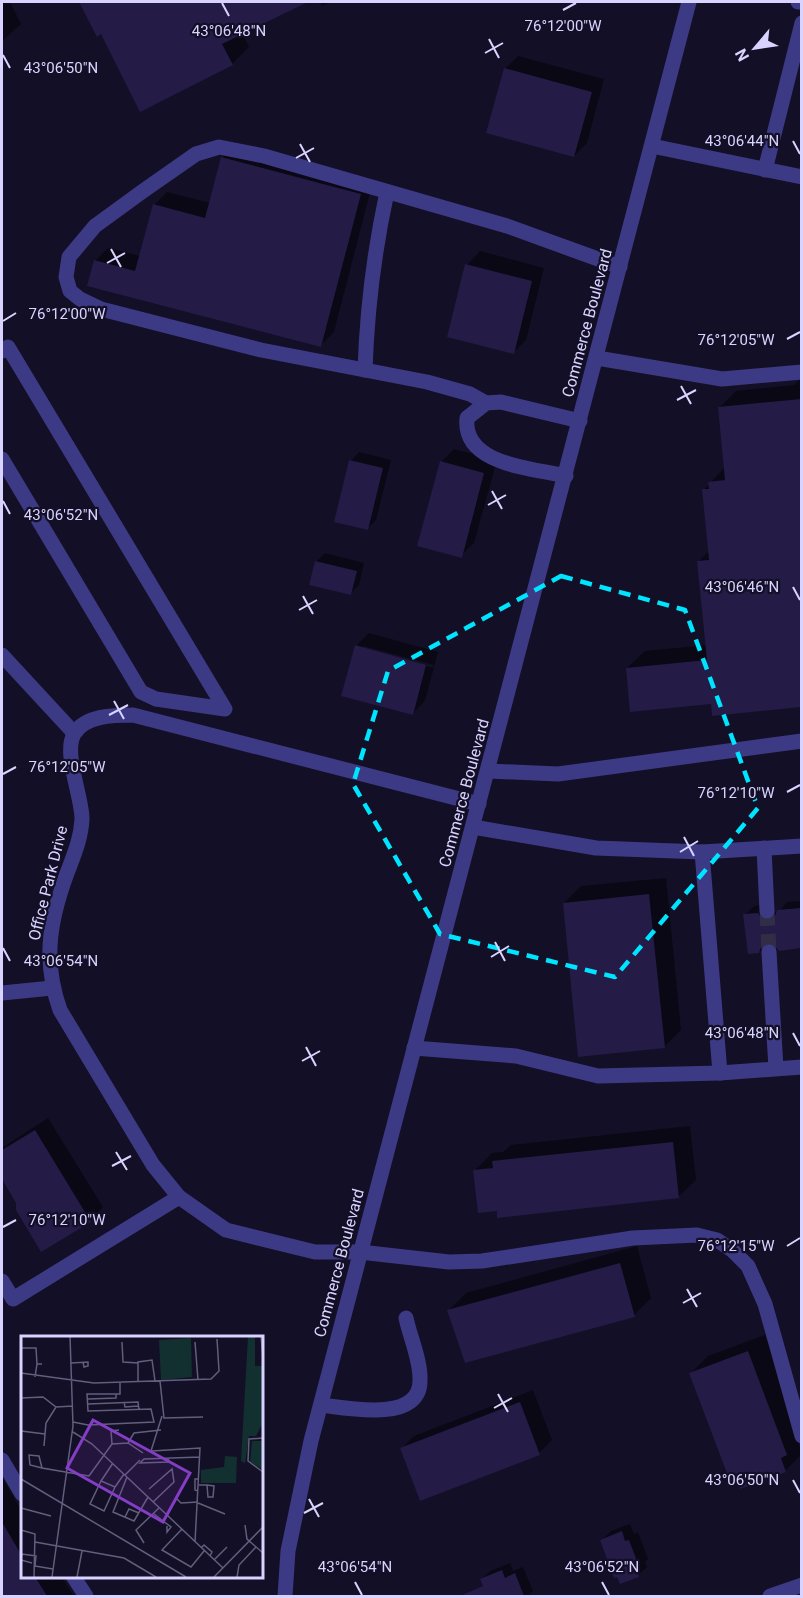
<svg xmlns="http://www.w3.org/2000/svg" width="803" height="1598" viewBox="0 0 803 1598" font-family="Roboto,sans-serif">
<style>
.shadow{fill:#0007;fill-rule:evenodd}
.building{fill:#241b47}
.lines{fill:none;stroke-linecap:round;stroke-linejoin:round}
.minor-tunnel{stroke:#312d47;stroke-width:15;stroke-dasharray:15 8;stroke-linecap:butt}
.minor{stroke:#3d3a85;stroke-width:15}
.marked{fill:none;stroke:#00e5ff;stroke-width:4.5;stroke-dasharray:12 8;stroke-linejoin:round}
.ticks{fill:none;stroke:#d9d4ff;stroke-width:2}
.labels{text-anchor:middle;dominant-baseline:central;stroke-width:4.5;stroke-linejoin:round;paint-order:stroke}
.street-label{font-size:16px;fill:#d9d4ff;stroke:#130f26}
.inset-road{fill:none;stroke:#625e7d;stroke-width:1.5}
.view{fill:#843dc5;fill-opacity:0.15;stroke:#843dc5;stroke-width:3}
.inset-edge{fill:none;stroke:#d9d4ff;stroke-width:3}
.ticks-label{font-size:15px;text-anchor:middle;fill:#d9d4ff;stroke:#130f26;stroke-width:4.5;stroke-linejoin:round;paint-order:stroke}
</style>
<rect width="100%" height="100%" fill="#130f26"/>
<g class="shadow">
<path d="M2,2H10L21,24L2,41Z"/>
<path d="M81,2H305L242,33L249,47L232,64L101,32L97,35Z"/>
<path d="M320,2H331L322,6Z"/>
<path d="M518,56L604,79L587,143L574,156L505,69Z"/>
<path d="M235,145L373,181L334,332L321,345L95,261L108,248L140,256L154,205L167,192L210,203L222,158Z"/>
<path d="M480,251L544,268L526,340L513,353L467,265Z"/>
<path d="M802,378V705L713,714L712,703L627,668L645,651L707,645L698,562L709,551L704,490L725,467L719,408L736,391L794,385Z"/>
<path d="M454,449L497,460L474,543L461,556L441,462Z"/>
<path d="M359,452L391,460L376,520L367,529L351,461Z"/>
<path d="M325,553L364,563L359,585L350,594L316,562Z"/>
<path d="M369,633L438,652L425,701L412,714L356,646ZM363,646L434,665L433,668L363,649Z"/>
<path d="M666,878L681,1030L664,1047L564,903L581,886Z"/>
<path d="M802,901V947L779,949L775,942L768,941L759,952L745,915L754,906L766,904L771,911L778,913L787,902Z"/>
<path d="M48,1118L103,1207L90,1221L18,1203L2,1176V1148Z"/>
<path d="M690,1126L696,1180L678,1197L498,1210L475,1170L492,1153L503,1152L511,1145Z"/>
<path d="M637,1246L651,1298L634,1315L449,1310L466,1293Z"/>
<path d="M765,1335L802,1432V1439L798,1442L802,1454L785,1471L691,1373L708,1356Z"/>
<path d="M533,1390L552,1440L539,1453L401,1449L414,1436Z"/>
<path d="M2,1477L22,1512V1576H61L74,1596H2Z"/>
<path d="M630,1524L634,1534L638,1532L648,1559L645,1562L647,1567L638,1575L602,1540L611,1531Z"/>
<path d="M510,1563L513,1571L523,1567L533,1591L527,1596H490L482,1579L490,1571Z"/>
</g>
<g class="building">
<path d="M79,2H308L222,44L233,65L140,112L101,34L97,37Z"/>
<path d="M504,68L592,92L574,157L486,133Z"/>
<path d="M221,157L361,194L321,347L87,286L94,260L135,271L153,204L205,218Z"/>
<path d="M465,264L532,281L514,354L447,337Z"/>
<path d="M801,399V707L712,716L711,704L630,712L626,668L707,660L697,561L709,560L702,489H709L708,482L725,480L718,407Z"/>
<path d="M349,460L383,468L368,530L334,522Z"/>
<path d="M440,461L484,473L462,558L417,546Z"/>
<path d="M315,561L357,571L351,595L309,585Z"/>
<path d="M355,645L426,665L413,715L341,696Z"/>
<path d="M649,894L665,1048L578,1057L563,903Z"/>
<path d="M801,908V948L779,951L774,944L768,942L761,947L759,953L748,954L743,914L758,913L762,919L768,921L775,916L777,910Z"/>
<path d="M35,1130L91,1222L41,1252L16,1210V1203L2,1179V1150Z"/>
<path d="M673,1142L679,1198L497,1218V1211L478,1213L473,1170L493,1168L492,1161Z"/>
<path d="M620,1263L635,1317L465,1363L447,1310Z"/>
<path d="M748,1351L787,1455L781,1458L786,1472L740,1489L735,1474L728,1476L689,1373Z"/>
<path d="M520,1402L540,1455L420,1501L400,1448Z"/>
<path d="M2,1522L22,1556V1575H34L47,1596H2Z"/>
<path d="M622,1531L625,1541L629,1540L640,1569L637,1570L639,1577L620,1584L617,1577L614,1578L600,1540Z"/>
<path d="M502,1570L505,1578L515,1573L524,1596H460L483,1586L480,1579Z"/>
</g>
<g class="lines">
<path class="minor-tunnel" d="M767,911L769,952"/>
<g class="minor">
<path d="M798,2H802"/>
<path d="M652,146L802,177"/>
<path d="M765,170L802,23"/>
<path d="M2,351L8,347L225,709L156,699L141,692L2,459"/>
<path d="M597,358L722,379L802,372"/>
<path d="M365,370C367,309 374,252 387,192"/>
<path d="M486,403L470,394L427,382L261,350L101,309L80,299L70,291L66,277L69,257L95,226L143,191L196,154L219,147L264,156L507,226L620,267"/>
<path d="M566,476C532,468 462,465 467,418L486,403L501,402L580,421"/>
<path d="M2,655L74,733"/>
<path d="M488,771L558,774L802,741"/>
<path d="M479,804L133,715C115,715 85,715 74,734C63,753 82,796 82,819C81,840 73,857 66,876C49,923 43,962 60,1010L153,1165L179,1197L226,1230L315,1252H360L449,1262L482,1261L633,1238L697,1235L717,1240L732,1250L748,1266L765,1304L802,1436"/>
<path d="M764,848L767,911"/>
<path d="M702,852L802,846"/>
<path d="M769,952L776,1068"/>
<path d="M2,993L52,988"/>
<path d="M414,1048L516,1056L598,1076L720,1073L702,852L596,848L473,827"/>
<path d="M720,1073L802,1067"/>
<path d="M2,1281L13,1299L179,1197"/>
<path d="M321,1405C347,1408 420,1423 420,1381C421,1361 410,1337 406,1318"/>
<path d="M2,1460L22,1494"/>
<path d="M73,1576L86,1596"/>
<path d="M285,1596L288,1551L311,1441L689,2"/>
<path d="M770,1596L802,1585"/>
</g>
</g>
<path class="marked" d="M561,576L685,610L758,808L615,977L440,934L353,784L388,671Z"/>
<path class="ticks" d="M222,3L229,16M563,10L576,3M489,39L499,58M485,53L503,43M3,55L10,68M793,141L800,154M300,144L310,162M296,158L314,148M111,249L121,267M107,263L125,253M3,321L16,313M787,339L800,332M681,386L691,404M677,400L696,390M492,491L502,509M3,501L10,514M488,505L506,495M793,587L800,600M303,596L313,614M299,610L317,600M114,701L124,719M109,715L128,705M3,774L16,767M787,792L800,785M684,837L694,856M680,852L698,841M495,942L505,961M3,948L10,961M491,957L509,946M793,1033L800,1046M306,1047L316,1066M302,1061L320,1051M116,1152L127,1170M112,1166L131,1156M3,1227L16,1220M787,1246L800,1238M687,1289L697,1307M683,1303L701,1293M498,1394L508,1412M494,1408L512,1398M793,1480L800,1493M309,1499L319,1517M304,1513L323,1503M355,1582L362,1595M602,1582L609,1595"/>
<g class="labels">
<g class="street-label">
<text transform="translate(587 323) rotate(-75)">Commerce Boulevard</text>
<text transform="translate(464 793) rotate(-75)">Commerce Boulevard</text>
<text transform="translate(48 883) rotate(-76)">Office Park Drive</text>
<text transform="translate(339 1263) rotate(-75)">Commerce Boulevard</text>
</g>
</g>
<g transform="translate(21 1336)">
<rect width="242" height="242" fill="#130f26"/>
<path d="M227,0H234V30H241V88L235,100H228L224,127L220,125ZM170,2L171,41L140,44L138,4ZM231,105H241V133L229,126ZM204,120L216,121L215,147H180V134L203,131Z" fill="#12302f"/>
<path class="inset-road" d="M240,0L242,22M101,6L102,26L117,27M174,6L177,44M0,12H15L16,28M50,27L67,26V30L63,31L62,26M0,37L73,47L190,43L198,35L196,3M14,41L16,28H21M139,45L143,82L182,81M117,46V26L131,24L134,45M0,62L22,61L35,71L52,70M67,63L95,62V58M103,66L104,71L117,70M67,68L117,66L118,74M52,86L67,89L133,86L130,73L67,75L66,58H99V47M0,95L24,98M52,96L71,108L202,232M242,102L228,103L227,125L242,136M107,107L113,97L140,94M91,108L90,95L98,94M23,110L25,87L35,71M130,115L141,80M131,115L179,112L174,206M147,122L148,126L119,127L123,123L179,121M92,127L80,145L94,151L103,138M21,132L9,129L8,119L18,120L21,132L68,140L91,108L107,107L122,117M104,139L119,124M106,141L92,176L113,185L127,161M0,143L165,241M80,145L69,168L83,175L94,151M178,149H186L187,161H192L193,150L186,149M128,153L151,133L153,146L132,166M177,155L174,154V143H178M155,162L160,167L177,166M177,167L204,178M0,172L30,180M133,178L150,191L146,196V190M104,181L108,173L118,177M224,189L226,203L242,217M161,193L141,214L170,231L183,215M0,194L14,198L13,241M14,206L103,222L135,241M123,207L115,194L138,172M180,212L183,209L191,216L189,220M193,224L206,211M11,227L0,224L1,218L15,220L14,230M14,230L32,233M31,241L52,90L49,0M56,241L61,215M193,241L242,191M216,241L218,229L235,211"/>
<path class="view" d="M72,84L169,137L142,186L46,132Z"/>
<rect width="242" height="242" class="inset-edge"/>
</g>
<g class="ticks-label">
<text x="563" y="31">76°12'00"W</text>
<text x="229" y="36">43°06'48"N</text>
<text x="61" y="73">43°06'50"N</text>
<text x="742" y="146">43°06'44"N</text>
<text x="67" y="319">76°12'00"W</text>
<text x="736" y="345">76°12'05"W</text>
<text x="61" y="520">43°06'52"N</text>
<text x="742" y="592">43°06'46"N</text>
<text x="67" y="772">76°12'05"W</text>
<text x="736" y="798">76°12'10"W</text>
<text x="61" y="966">43°06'54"N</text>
<text x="742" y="1038">43°06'48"N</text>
<text x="67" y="1225">76°12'10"W</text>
<text x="736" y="1251">76°12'15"W</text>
<text x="742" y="1485">43°06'50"N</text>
<text x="355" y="1572">43°06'54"N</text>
<text x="602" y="1572">43°06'52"N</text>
</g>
<rect width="803" height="1598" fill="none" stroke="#d9d4ff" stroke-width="6"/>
<g transform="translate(755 48) rotate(241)" stroke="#130f26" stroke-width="4.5" paint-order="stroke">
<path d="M0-4.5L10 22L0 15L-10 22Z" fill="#d9d4ff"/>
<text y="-9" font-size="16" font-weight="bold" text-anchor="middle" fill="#d9d4ff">N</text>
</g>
</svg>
